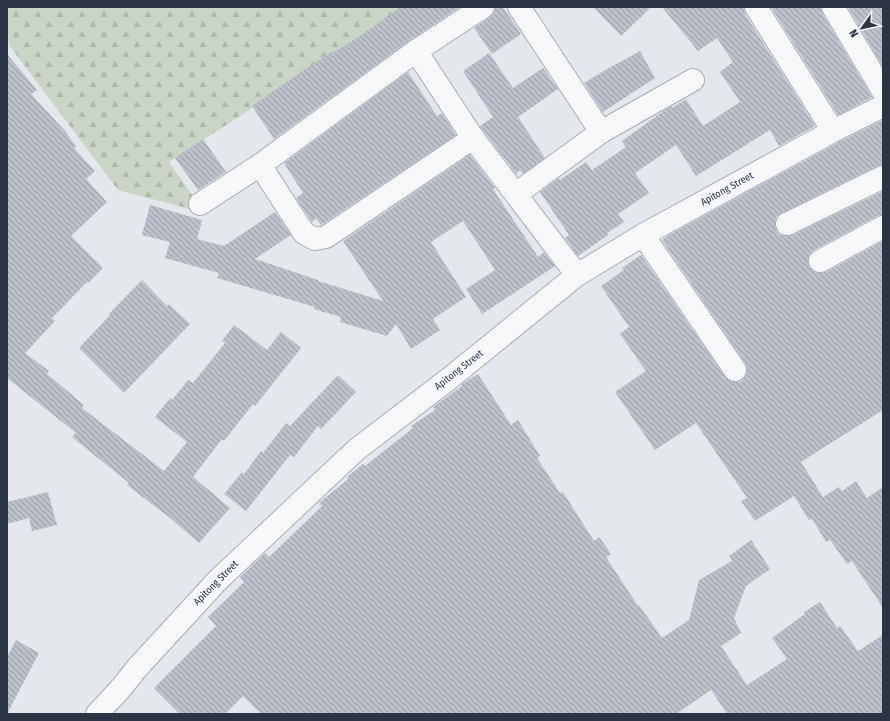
<svg xmlns="http://www.w3.org/2000/svg" width="890" height="721" viewBox="0 0 890 721" font-family="'Fira Sans Condensed',sans-serif">
<style>
.forest{fill:url(#forest-firs)}
.building{fill:url(#building-back-hatch)}
.lines{fill:none;stroke-linecap:round;stroke-linejoin:round}
.minor-casing{stroke:#a9aeb7;stroke-width:24}
.minor{stroke:#f7f8fa;stroke-width:22}
.labels{text-anchor:middle;dominant-baseline:central;stroke-width:4;stroke-linejoin:round;paint-order:stroke}
.street-label{font-size:10px;fill:#2b3445;stroke:#f4f6f9}
</style>
<defs>
<pattern id="forest-firs" width="22" height="20" patternUnits="userSpaceOnUse"><rect width="22" height="20" fill="#c9d6c5"/><path d="M5 1l3.5 6h-7zM16 11l3.5 6h-7z" fill="#adb8ab"/></pattern>
<pattern id="building-back-hatch" width="6" height="6" patternUnits="userSpaceOnUse"><rect width="6" height="6" fill="#bbc0ca"/><path d="M-1 5l2 2M0 0l6 6M5-1l2 2" fill="none" stroke="#989da6"/></pattern>
</defs>
<rect width="100%" height="100%" fill="#e4e7ec"/>
<path class="forest" d="M7,7H409L169,162L205,213L118,190L9,45L7,26Z"/>
<g class="building">
<path d="M401,7H460L409,41L274,139L252,106L310,66L333,51L334,52L357,38Z"/>
<path d="M495,7H503L521,34L492,54L474,28L490,17L494,13Z"/>
<path d="M593,7H651L621,36Z"/>
<path d="M662,7H744L745,14L815,126L779,146L770,130L696,176L676,145L635,173L649,193L618,214L624,222L607,233L608,235L578,256L565,238L569,235L540,192L559,178L560,180L586,162L592,170L626,147L622,141L665,110L672,106V108L686,99L703,126L740,102L720,72L733,62L717,38L698,51Z"/>
<path d="M771,7H821L822,13L872,97L838,115Z"/>
<path d="M848,7H883V67Z"/>
<path d="M640,51L655,78L603,112L584,83L602,72Z"/>
<path d="M489,53L513,88L543,68L558,89L518,117L545,158L523,174L520,170L516,174L480,126L493,117L463,71Z"/>
<path d="M7,54L37,90L31,94L65,131L76,146L74,148L95,171L86,179L107,202L71,236L103,268L88,283L87,282L52,318L55,321L25,353L49,371L47,374L84,405L82,408L164,471L187,442L155,417L170,398L172,400L188,380L193,383L225,343L222,341L234,325L267,350L281,332L301,348L255,406L253,404L224,441L222,439L193,477L230,508L199,543L170,518L127,485L129,483L72,437L76,433L7,378Z"/>
<path d="M408,72L437,116L442,113L456,135L321,225L316,218L312,222L296,198L303,193L284,163Z"/>
<path d="M883,120V165L878,166L782,213L776,217L775,224L776,230L780,235L787,236L792,235L883,191V215L877,216L814,250L809,255L808,261L809,267L814,272L819,273L826,272L883,241V410L801,462L823,497L839,487L842,491L856,481L867,498L883,487V608L852,561L847,564L830,540L826,542L812,519L809,520L794,496L755,521L741,501L747,498L696,423L655,450L615,392L646,371L620,334L629,327L601,286L624,270L622,268L641,255L725,377L730,381L736,382L742,381L746,375L747,369L745,363L662,240L669,235L839,142Z"/>
<path d="M203,139L226,172L198,190L175,158Z"/>
<path d="M470,155L495,188L493,189L538,257L544,252L555,266L482,314L466,289L495,270L463,221L431,242L466,297L433,319L440,330L411,349L396,324L387,336L340,322L341,317L314,309L315,307L217,278L219,273L165,258L170,242L142,235L150,205L202,220L197,239L224,246L275,212L291,235L255,259L318,280V281L383,301L343,241Z"/>
<path d="M142,280L167,306L169,304L190,324L124,393L79,348L110,315L109,314Z"/>
<path d="M478,374L511,425L518,420L540,456L537,458L560,493L563,492L594,541L599,537L611,554L606,557L638,606L639,605L662,638L689,620L699,580L732,561L729,556L751,540L770,569L746,586L734,618L741,633L721,646L747,685L787,659L772,638L805,614L804,612L820,602L837,628L840,626L858,651L883,635V714H727L711,690L676,714H261L243,696L225,714H180L154,688L216,626L208,617L244,582L240,577L265,553L269,557L322,506L319,503L348,479L347,477L363,464L365,466L413,428L411,426L435,410L433,407L462,386V384Z"/>
<path d="M338,375L356,392L321,429L318,426L294,457L290,455L246,511L224,494L242,472L244,474L261,451L263,453L286,423L290,426Z"/>
<path d="M48,492L57,525L32,531L29,518L7,524V502Z"/>
<path d="M16,640L39,653L7,714V657Z"/>
</g>
<g class="lines">
<defs>
<g id="minor">
<path d="M519,7L601,132"/>
<path d="M756,7L833,131"/>
<path d="M833,7L883,91"/>
<path d="M416,51L473,138L577,275"/>
<path d="M260,165L304,233L315,239L326,237L473,138"/>
<path d="M516,194L601,132L693,80"/>
<path d="M200,204L260,165L416,51L483,7"/>
<path d="M787,224L883,177"/>
<path d="M643,235L735,370"/>
<path d="M820,261L883,227"/>
<path d="M97,714L122,687L137,668L218,580L356,450L450,378L577,275L643,235L833,131L883,106"/>
</g>
</defs>
<use href="#minor" class="minor-casing"/>
<use href="#minor" class="minor"/>
</g>
<g class="labels">
<g class="street-label">
<text transform="translate(727 189) rotate(-29)">Apitong Street</text>
<text transform="translate(459 370) rotate(-38)">Apitong Street</text>
<text transform="translate(216 583) rotate(-45)">Apitong Street</text>
</g>
</g>
<rect width="890" height="721" fill="none" stroke="#2b3445" stroke-width="16"/>
<g transform="translate(862 28) rotate(237)" stroke="#f4f6f9" stroke-width="3" paint-order="stroke">
<path d="M0-3L7 15L0 10L-7 15Z" fill="#2b3445"/>
<text y="-6" font-size="11" font-weight="bold" text-anchor="middle" fill="#2b3445">N</text>
</g>
</svg>
